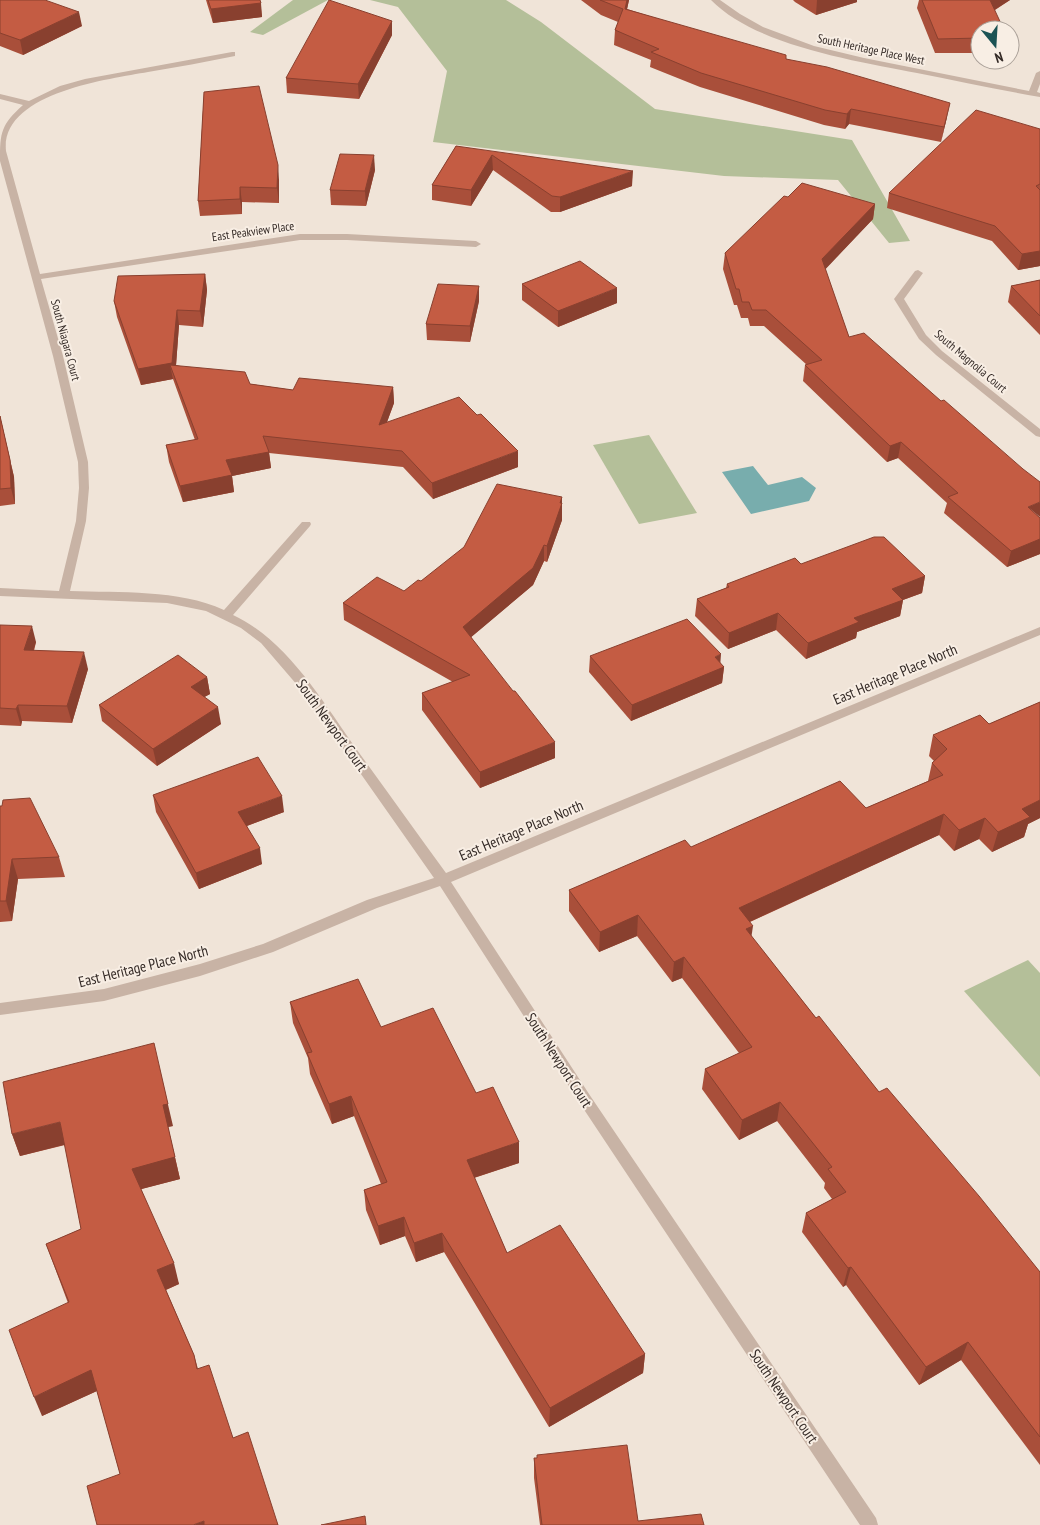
<svg xmlns="http://www.w3.org/2000/svg" width="1040" height="1525" viewBox="0 0 1040 1525" font-family="'PT Sans Narrow',sans-serif">
<style>
.green{fill:#b4bf99}
.water{fill:#78adad}
.lines{fill:none;stroke-linecap:round;stroke-linejoin:round}
.minor{fill:#c8b3a5;fill-rule:evenodd}
.wall{fill:#a94f3a}
.shaded-wall{fill:#89402f}
.building{fill:#c45c43;stroke:#89402f}
.labels{text-anchor:middle;dominant-baseline:central;stroke-width:4;stroke-linejoin:round;paint-order:stroke}
.far-street-label{font-size:12px;fill:#342a26;stroke:#f8eee4}
.street-label{font-size:15px;fill:#342a26;stroke:#f8eee4}
</style>
<rect width="100%" height="100%" fill="#f0e4d8"/>
<g class="green">
<path d="M293,0H328L263,35L250,32Z"/>
<path d="M370,0H506L541,22L655,109L852,140L910,241L889,243L838,180L724,176L433,142L447,71L398,7Z"/>
<path d="M649,435L697,513L639,524L593,445Z"/>
<path d="M1028,960L1040,973V1077L964,991Z"/>
</g>
<path class="water" d="M753,466L768,485L802,477L816,488L809,501L751,514L722,472Z"/>
<g class="lines">
<g class="minor">
<path d="M711,0H720L740,14L763,27L814,46L864,58L1029,91L1036,73L1040,71V84L1037,92L1040,93V97C999,90 958,81 917,73C856,61 756,46 711,0Z"/>
<path d="M232,52H235V56C206,62 177,67 148,72C109,79 0,93 6,151L40,274L300,234H347L476,241L481,244L476,247L347,240H300L41,279L63,356L88,462L89,488L86,521L70,591C120,593 178,589 224,610L302,522H310L311,524L310,526L233,615C287,640 323,702 357,750C387,791 416,832 446,873L1040,627V635L451,882L591,1097L876,1518L878,1525H860L581,1105L440,886L377,908L273,952L200,976L104,1001L0,1015V1003L104,989L200,964L263,944L367,900L434,878L304,693L261,643L241,628L206,611L167,603L0,596V588L59,591L76,521L79,488L78,462L53,356L0,161C0,132 1,125 23,105L0,99V94L29,101L60,86L85,79Z"/>
<path d="M918,270L923,273L904,299L926,335L942,351L1040,429V437L1036,436L936,355L919,339L894,299L915,271Z"/>
</g>
</g>
<g class="wall">
<path d="M0,0L82,26L23,55L0,46Z"/>
<path d="M206,0H260L262,17L213,23Z"/>
<path d="M581,0H629L627,9L786,59L947,117L941,142L849,124L845,129L824,125L700,87L650,67L651,60L614,45L615,30L618,22L601,15Z"/>
<path d="M793,0H857V2L816,15L795,2Z"/>
<path d="M919,0H1010L995,10L980,30V53H935L917,8Z"/>
<path d="M392,21V35L359,99L287,93L286,78Z"/>
<path d="M204,92L279,180V203L242,202V214L200,216L198,201Z"/>
<path d="M1040,129V266L1018,270L992,241L887,208L889,193Z"/>
<path d="M456,146L632,186L560,212H551L493,170L471,206L432,200V185Z"/>
<path d="M375,170L366,206L331,205L330,190Z"/>
<path d="M788,197L875,204L873,219L825,269L849,337L1040,518V554L1007,567L944,513L947,503L898,458L887,462L803,381L805,365H807L764,326H750L748,318H741L737,305H734L723,269L725,253Z"/>
<path d="M205,274L207,290L203,327L179,325L176,365L250,384L293,390L393,387L394,403L387,422L518,467L433,499L403,467L269,453L271,468L232,476L234,492L183,502L169,462L166,445L195,440L173,379L141,385L117,317L114,301Z"/>
<path d="M1040,280V335L1008,302L1011,286Z"/>
<path d="M522,284L617,303L558,327L522,300Z"/>
<path d="M479,286V301L470,342L427,340L426,324Z"/>
<path d="M0,416L14,477L15,504L0,506Z"/>
<path d="M562,497V520L547,562L544,561L533,585L471,637L555,758L480,788L422,710V693L453,682L344,620L343,603L404,591Z"/>
<path d="M801,564L925,576L922,593L903,600L900,616L857,632L856,638L806,659L776,630L728,649L695,616L697,599L726,588L727,584Z"/>
<path d="M0,625L36,642L34,651L88,669L72,723L22,721L21,726L0,725Z"/>
<path d="M590,656L720,663L724,667L722,683L631,721L589,672Z"/>
<path d="M207,677L210,694L204,697L221,724L157,766L102,721L99,705Z"/>
<path d="M1040,702V818L1028,824L1024,837L992,852L979,839L954,851L939,835L750,922L751,936L816,1018L879,1092L1040,1272V1465L961,1360L919,1385L846,1285L843,1287L802,1232L806,1213L832,1199L824,1188L825,1183L777,1121L739,1140L702,1089L705,1069L739,1053L682,978L672,982L637,936L599,952L569,911V890L691,847L866,808L928,781L932,763L934,761L929,756L933,735L989,724Z"/>
<path d="M153,795L284,812L247,826L262,864L199,889L156,812Z"/>
<path d="M0,806L59,857L65,877L18,879L12,921L0,922Z"/>
<path d="M290,1002L381,1027L476,1093L519,1163L474,1178L507,1253L645,1354L643,1373L549,1427L444,1252L416,1262L405,1236L380,1245L366,1210L364,1190L381,1184L354,1116L332,1124L310,1074L308,1058L293,1023Z"/>
<path d="M173,1126L168,1127L180,1179L141,1189L179,1284L166,1290L194,1355L198,1369L233,1438L278,1525L120,1474L97,1391L42,1416L68,1303L46,1244L81,1229L65,1145L20,1156L12,1134Z"/>
<path d="M534,1458L638,1521L704,1525H540L534,1478Z"/>
</g>
<g class="shaded-wall">
<path d="M627,0H629L624,23L625,9Z"/>
<path d="M817,0H857V2L816,15Z"/>
<path d="M990,0H1010L988,14Z"/>
<path d="M261,3L262,17L213,23L211,9Z"/>
<path d="M79,12L82,26L23,55L20,40Z"/>
<path d="M392,21V35L359,99L358,84Z"/>
<path d="M950,103L947,117L941,142L944,127Z"/>
<path d="M851,109L849,124L845,129L847,114Z"/>
<path d="M374,155L375,170L366,206L365,191Z"/>
<path d="M492,155L493,170L471,206V190Z"/>
<path d="M278,165L279,180V203L277,188Z"/>
<path d="M633,171L632,186L560,212V197Z"/>
<path d="M240,187L242,202V214L240,199Z"/>
<path d="M875,204L873,219L820,275L822,259Z"/>
<path d="M1040,251V266L1018,270L1022,254Z"/>
<path d="M205,274L207,290L203,327L200,311Z"/>
<path d="M479,286V301L470,342V326Z"/>
<path d="M617,288V303L558,327V311Z"/>
<path d="M177,310L179,325L175,379L170,365L173,379L141,385L138,369Z"/>
<path d="M393,387L394,403L380,441L379,425Z"/>
<path d="M0,416L14,477L15,504L11,488Z"/>
<path d="M901,442L898,458L887,462L890,446Z"/>
<path d="M518,451V467L433,499L432,483Z"/>
<path d="M269,452L271,468L232,476L234,492L183,502L180,486L226,460Z"/>
<path d="M562,497V520L547,562V546L560,503Z"/>
<path d="M1040,502V517L1028,507Z"/>
<path d="M1040,539V554L1007,567L1011,551Z"/>
<path d="M544,545V561L533,585L463,644V627Z"/>
<path d="M925,576L922,593L889,605L892,589Z"/>
<path d="M903,600L900,616L857,632L856,638L806,659L808,643L854,618Z"/>
<path d="M778,613L776,630L728,649L729,633Z"/>
<path d="M32,626L36,642L28,667L24,650Z"/>
<path d="M84,652L88,669L72,723L67,706Z"/>
<path d="M721,654L720,668L724,667L722,683L631,721L632,705L715,657Z"/>
<path d="M207,677L210,694L194,703L191,687Z"/>
<path d="M18,705L22,721L21,726L16,709Z"/>
<path d="M218,707L221,724L157,766L153,749Z"/>
<path d="M555,742V758L480,788V772Z"/>
<path d="M282,796L284,812L241,828L238,812Z"/>
<path d="M1040,800V818L1028,824L1024,837L992,852L998,832L1022,809Z"/>
<path d="M944,814L939,835L736,928L739,908Z"/>
<path d="M985,818L979,839L954,851L959,830Z"/>
<path d="M260,848L262,864L199,889L196,873Z"/>
<path d="M12,859L18,879L12,921L6,901Z"/>
<path d="M638,915L637,936L599,952L600,932Z"/>
<path d="M753,926L750,946L746,929Z"/>
<path d="M684,957L682,978L672,982L674,962Z"/>
<path d="M159,1066L173,1126L168,1127L180,1179L138,1190L132,1169L163,1105Z"/>
<path d="M351,1096L354,1116L332,1124L329,1104Z"/>
<path d="M780,1102L777,1121L739,1140L742,1120Z"/>
<path d="M60,1122L67,1144L20,1156L12,1134Z"/>
<path d="M519,1142V1163L467,1180V1160Z"/>
<path d="M404,1217L405,1236L380,1245L378,1226Z"/>
<path d="M442,1233L444,1252L416,1262L414,1243Z"/>
<path d="M174,1263L179,1284L163,1291L157,1270Z"/>
<path d="M851,1267L846,1285L843,1287L848,1268Z"/>
<path d="M968,1342L961,1360L919,1385L926,1367Z"/>
<path d="M645,1354L643,1373L549,1427L550,1408Z"/>
<path d="M91,1370L99,1390L42,1416L34,1397Z"/>
<path d="M204,1521L205,1525H193Z"/>
</g>
<g class="building">
<path d="M0,0H45L79,12L20,40L0,33Z"/>
<path d="M208,0H260L261,3L211,9Z"/>
<path d="M329,0L392,21L358,84L286,78Z"/>
<path d="M600,0H627L625,9L786,55V59L827,67L950,103L944,127L851,109L847,114L825,110L701,73L651,52L659,49L615,30L623,9Z"/>
<path d="M922,0H990L1004,30H980V38L938,39Z"/>
<path d="M259,86L278,165L277,188L240,187V199L198,201L204,92Z"/>
<path d="M976,110L1040,129V184L1036,186L1040,190V251L1022,254L995,226L889,193Z"/>
<path d="M456,146L633,171L560,197L552,196L492,155L471,190L432,185Z"/>
<path d="M340,154L374,155L365,191L330,190Z"/>
<path d="M802,183L875,204L822,259L849,337L864,333L941,401L944,400L1023,469L1040,482V502L1028,507L1040,518V539L1011,551L948,497L958,493L901,442L890,446L805,365L822,360L766,310H752L749,302H742L739,289H736L725,253L784,196L788,197Z"/>
<path d="M580,261L617,288L558,311L522,284Z"/>
<path d="M205,274L200,311L177,310L172,363L138,369L114,301L118,276Z"/>
<path d="M1040,280V316L1011,286Z"/>
<path d="M438,284L479,286L470,326L426,324Z"/>
<path d="M170,365L245,372L250,384L293,390L299,378L393,387L379,425L459,397L477,415L481,414L518,451L432,483L402,451L263,436L269,452L226,460L232,475L180,486L166,445L198,439Z"/>
<path d="M0,416L10,460L11,488L0,489Z"/>
<path d="M497,484L562,497L560,503H562L547,546L544,545L533,568L463,627L513,691H515L555,742L480,772L422,693L470,675L343,603L377,577L404,591L418,580L421,581L464,547Z"/>
<path d="M874,537H884L925,576L892,589L903,600L854,618L859,622L808,643L778,613L729,633L697,599L729,587L727,584L795,558L801,564Z"/>
<path d="M687,619L721,654L715,657L724,667L632,705L590,656Z"/>
<path d="M0,625L32,626L24,650L84,652L67,706L18,705L16,709L0,708Z"/>
<path d="M178,655L207,677L191,687L218,707L153,749L99,705Z"/>
<path d="M1040,702V800L1022,809L1030,817L998,832L985,818L959,830L944,814L739,908L753,926L746,929L816,1018L819,1016L879,1092L887,1088L979,1196L1040,1272V1437L968,1342L926,1367L851,1267L848,1268L806,1213L846,1192L828,1169L832,1167L780,1102L742,1120L705,1069L752,1047L684,957L674,962L638,915L600,932L569,890L685,840L691,847L840,781L866,808L943,775L932,763L947,749L933,735L980,715L989,724Z"/>
<path d="M258,757L282,796L238,812L260,848L196,873L153,795Z"/>
<path d="M30,798L59,857L12,859L6,901H0V806H2L3,800Z"/>
<path d="M358,979L381,1027L433,1008L476,1093L493,1087L519,1142L467,1160L507,1253L560,1225L645,1354L550,1408L442,1233L414,1243L404,1217L378,1226L364,1190L387,1182L351,1096L329,1104L307,1053L312,1052L290,1002Z"/>
<path d="M154,1043L168,1104L163,1105L175,1157L132,1169L174,1263L157,1270L194,1355L197,1369L209,1365L233,1438L248,1432L278,1525H204V1521L193,1525H97L87,1486L120,1474L91,1370L34,1397L9,1330L69,1302L46,1244L81,1229L60,1122L12,1134L3,1082Z"/>
<path d="M627,1445L638,1521L701,1514L704,1525H542L534,1458H537V1455Z"/>
<path d="M365,1516L366,1525H321Z"/>
</g>
<g class="labels">
<g class="far-street-label">
<text transform="translate(871 49) rotate(12)">South Heritage Place West</text>
<text transform="translate(253 231) rotate(-8)">East Peakview Place</text>
<text transform="translate(66 340) rotate(75)">South Niagara Court</text>
<text transform="translate(971 361) rotate(40)">South Magnolia Court</text>
</g>
<g class="street-label">
<text transform="translate(895 674) rotate(-23)">East Heritage Place North</text>
<text transform="translate(332 725) rotate(54)">South Newport Court</text>
<text transform="translate(521 830) rotate(-23)">East Heritage Place North</text>
<text transform="translate(143 966) rotate(-14)">East Heritage Place North</text>
<text transform="translate(559 1060) rotate(57)">South Newport Court</text>
<text transform="translate(784 1396) rotate(56)">South Newport Court</text>
</g>
</g>
<g transform="translate(995 45) rotate(162)"><circle r="24" fill="#f8eee4" stroke="#aaa098"/>
<path d="M0-4L9 19L0 12L-9 19Z" fill="#1c5354"/>
<text y="-8" font-size="14" font-weight="bold" text-anchor="middle" fill="#342a26">N</text>
</g>
</svg>
